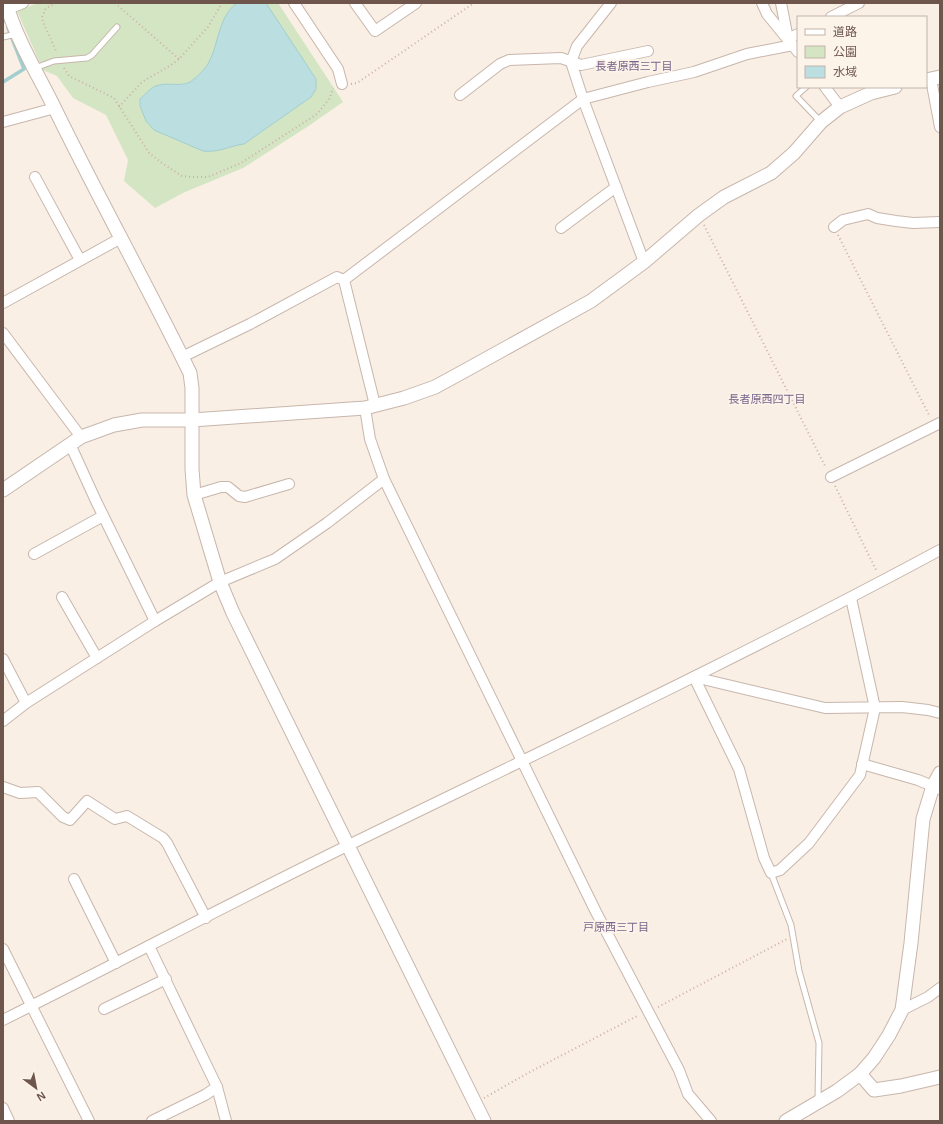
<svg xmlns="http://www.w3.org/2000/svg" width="943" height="1124" viewBox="0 0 943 1124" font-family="Arial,'Noto Sans JP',sans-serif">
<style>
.green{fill:#d4e5c4}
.water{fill:#bbdee0;stroke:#a3ced0}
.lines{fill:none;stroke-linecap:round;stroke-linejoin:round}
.stream{stroke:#a3ced0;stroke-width:3.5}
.service-casing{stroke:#c8b6ac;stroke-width:7}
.minor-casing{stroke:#c8b6ac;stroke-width:12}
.tertiary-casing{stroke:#c8b6ac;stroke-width:15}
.path{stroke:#cfb0a3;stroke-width:2;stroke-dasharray:1 3;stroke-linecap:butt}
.service{stroke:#fff;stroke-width:5}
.minor{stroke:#fff;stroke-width:10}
.tertiary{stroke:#fff;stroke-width:13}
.labels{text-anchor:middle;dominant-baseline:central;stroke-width:3.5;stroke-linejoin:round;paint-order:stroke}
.neighbourhood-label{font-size:11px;fill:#7a658b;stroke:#fcf3e9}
</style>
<rect width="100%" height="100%" fill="#f9efe4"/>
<path class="green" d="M38,3H278L343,102L307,127L243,168L185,192L155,208L124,181L128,160L106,115L73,98L57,76L43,70L17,11Z"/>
<path class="water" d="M237,3H266L316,79V89L311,97L244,144C229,146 218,153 203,151L154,130L146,121L140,106V99C145,95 150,88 156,86C168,81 185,89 194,79C200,74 207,67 210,60C219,41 219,16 237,3Z"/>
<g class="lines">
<g class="stream">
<path d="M3,15L6,22"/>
<path d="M3,82L24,69L8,28"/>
</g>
<defs>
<g id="service">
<path d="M3,37L17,34"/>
<path d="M35,68L54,61L87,58L92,55L117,27"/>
<path d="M806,87L796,96L821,122"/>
<path d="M771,873L791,925L799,971L819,1043L818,1099"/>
</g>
<g id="minor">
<path d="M294,3L338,69L342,84"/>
<path d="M355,3L375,31L416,3"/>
<path d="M611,3L577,46L571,62L583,99L644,262"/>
<path d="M762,3L767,14L798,52"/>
<path d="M781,3L788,39"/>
<path d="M8,9L23,3"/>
<path d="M831,17L859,3"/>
<path d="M788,39L798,34"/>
<path d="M931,79L940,127"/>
<path d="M825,87L840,107"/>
<path d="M460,95L500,64L509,60L561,58L581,65L648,51"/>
<path d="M3,122L55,108"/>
<path d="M35,177L80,260"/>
<path d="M834,227L843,220L868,214L877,218L896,221L913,223L940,222"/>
<path d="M561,228L616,187"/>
<path d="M344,280L583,99L648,82L694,72L747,54L793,45"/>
<path d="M344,280L375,405"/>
<path d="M3,303L121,238"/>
<path d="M3,333L81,437"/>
<path d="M182,357L250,324L337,277L344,280"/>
<path d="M365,408L370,439L384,479L596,912L679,1070L688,1094L711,1121"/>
<path d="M70,444L96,501L155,621"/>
<path d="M831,477L940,423"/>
<path d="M194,495L221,487H228L239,496L245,497L289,484"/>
<path d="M34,554L103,516"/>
<path d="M62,597L97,658"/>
<path d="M3,659L26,703"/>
<path d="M694,677L739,769L764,858L771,873L780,870L809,843L860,775L875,708L851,598"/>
<path d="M694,677L825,708L902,707L928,710L940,713"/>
<path d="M3,721L26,703L155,621L220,582L275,559L327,523L384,479"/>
<path d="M862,764L918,780L940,789"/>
<path d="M3,787L20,793L38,792L63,817L70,820L87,801L115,819L127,816L163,838L167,843L206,918"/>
<path d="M74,879L116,963"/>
<path d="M149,946L217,1087L226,1121"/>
<path d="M3,949L89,1121"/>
<path d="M104,1009L166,979"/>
<path d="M902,1010L928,997L940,988"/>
<path d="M3,1020C119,962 234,901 351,844C548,748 747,654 940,550"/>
<path d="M3,1108L9,1121"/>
<path d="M152,1121L205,1095L217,1087"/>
</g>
<g id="tertiary">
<path d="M6,3C17,41 39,76 56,111C99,199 147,285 190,373L192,388V469L194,495L220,582L233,613L484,1121"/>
<path d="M926,80L940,77"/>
<path d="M3,490L81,437L114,425L142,420H192L365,408L404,398L435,387L468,369L591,301L644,262L699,215L724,197L771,173L794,153L821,122L840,107L871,93L895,87"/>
<path d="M860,1074L874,1090L901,1086L940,1077"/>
<path d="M786,1121L837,1091L860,1074L874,1058L889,1035L902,1010L911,943L923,819L933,786L940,773"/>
</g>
</defs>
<use href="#service" class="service-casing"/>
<use href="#minor" class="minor-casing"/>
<use href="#tertiary" class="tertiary-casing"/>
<g class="path">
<path d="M56,3L46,8L42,17L43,22L57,53"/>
<path d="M115,3L179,59"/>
<path d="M64,68L69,76L114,98L149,153L162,163L182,176L191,177H208L241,163L317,114L330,98L333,88"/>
<path d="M351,84L357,83L474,3"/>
<path d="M119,107L142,82L171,65L179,59L208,27L222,3"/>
<path d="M704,225L826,468"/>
<path d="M838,235L930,417"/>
<path d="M835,486L877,572"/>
<path d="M658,1007L787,939"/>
<path d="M484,1098L528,1073L639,1015"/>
</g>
<use href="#service" class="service"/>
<use href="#minor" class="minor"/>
<use href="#tertiary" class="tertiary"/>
</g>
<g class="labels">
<g class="neighbourhood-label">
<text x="634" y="66">長者原西三丁目</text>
<text x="767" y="399">長者原西四丁目</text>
<text x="616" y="927">戸原西三丁目</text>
</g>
</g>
<rect width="943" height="1124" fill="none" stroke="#6e564d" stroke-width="8"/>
<rect x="797" y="16" width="130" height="72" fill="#fcf3e9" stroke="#c3b4ab"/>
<rect x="805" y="29" width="20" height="6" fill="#ffffff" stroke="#c3b4ab"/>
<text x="833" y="36" font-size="12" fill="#6e564d">道路</text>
<rect x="805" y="46" width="20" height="12" fill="#d4e5c4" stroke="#c3b4ab"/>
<text x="833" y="56" font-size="12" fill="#6e564d">公園</text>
<rect x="805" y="66" width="20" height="12" fill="#bbdee0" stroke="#c3b4ab"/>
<text x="833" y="76" font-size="12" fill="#6e564d">水域</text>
<g transform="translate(36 1088) rotate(148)" stroke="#fcf3e9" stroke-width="3" paint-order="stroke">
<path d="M0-3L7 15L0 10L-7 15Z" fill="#6e564d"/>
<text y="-6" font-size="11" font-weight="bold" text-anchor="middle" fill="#6e564d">N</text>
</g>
</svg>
